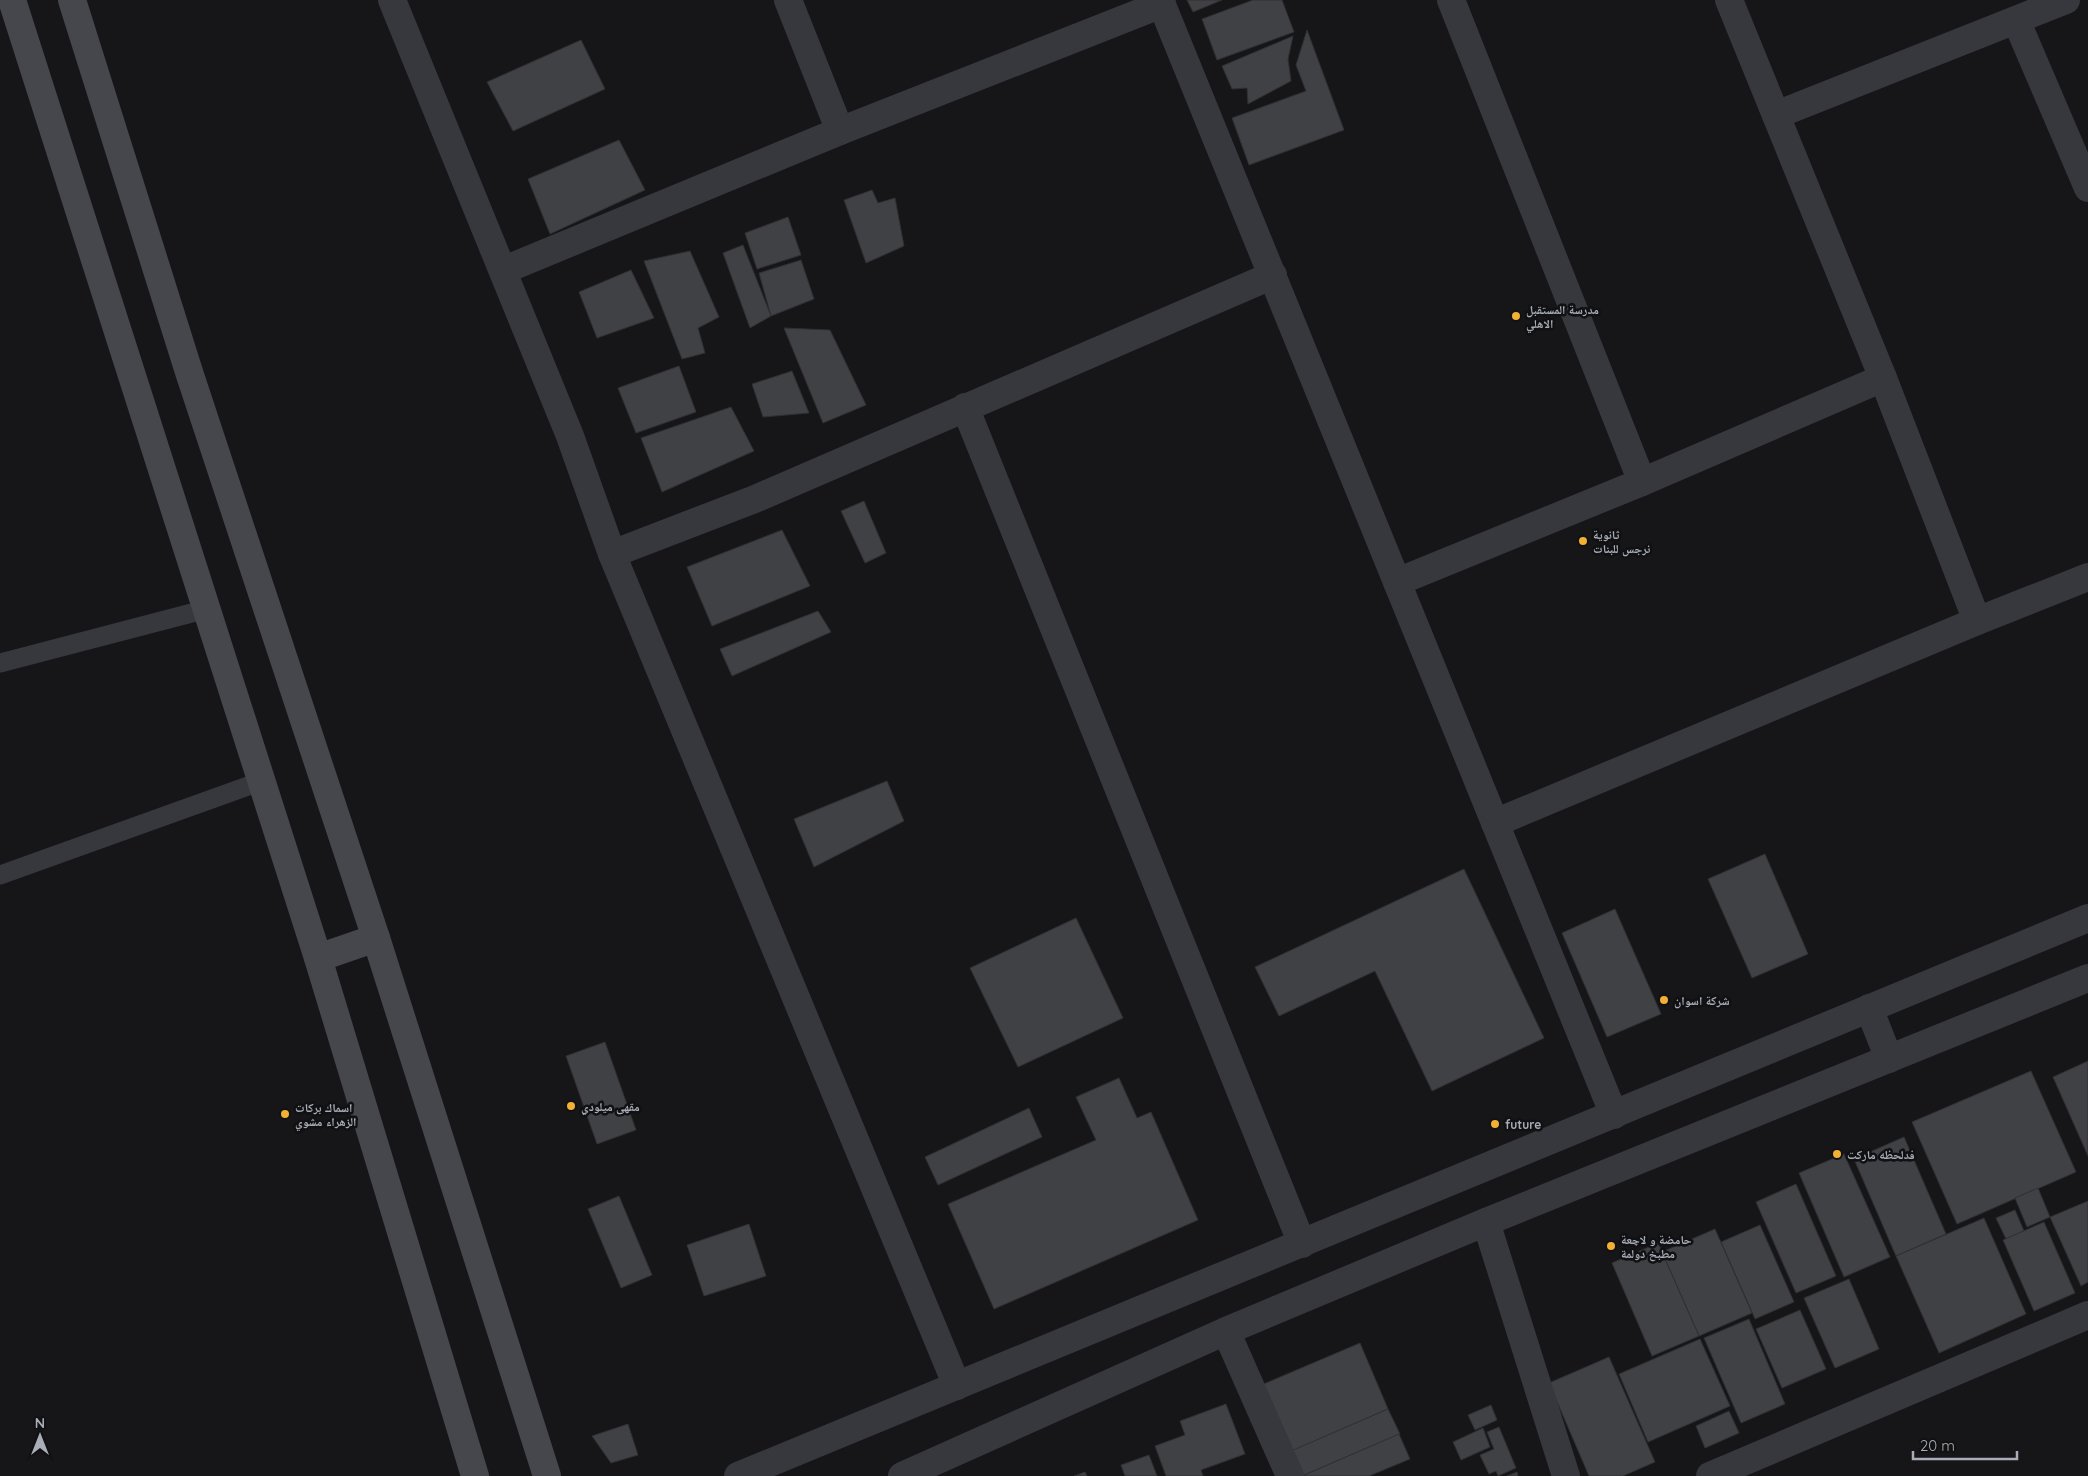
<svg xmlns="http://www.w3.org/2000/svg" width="2088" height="1476" viewBox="0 0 2088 1476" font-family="Quicksand,'Noto Naskh Arabic',sans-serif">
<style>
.building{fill:#404145;stroke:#303034}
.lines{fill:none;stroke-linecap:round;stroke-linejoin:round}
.service{stroke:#37383d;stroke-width:19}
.minor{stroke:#37383d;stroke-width:28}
.tertiary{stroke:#37383d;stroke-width:28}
.secondary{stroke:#45474d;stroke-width:28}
.poi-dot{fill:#f2b134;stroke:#111113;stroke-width:2}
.labels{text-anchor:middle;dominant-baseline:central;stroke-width:5;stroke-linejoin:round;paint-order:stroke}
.poi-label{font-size:12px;font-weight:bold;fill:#a8adb8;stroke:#111113;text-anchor:start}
</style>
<rect width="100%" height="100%" fill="#161618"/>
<g class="building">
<path d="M1187,0H1222L1193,12Z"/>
<path d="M1253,0H1282L1294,32L1217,60L1202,19Z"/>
<path d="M1307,30L1344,130L1249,165L1232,118L1306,91L1296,65Z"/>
<path d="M1293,36L1288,59L1291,81L1248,104L1247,88L1232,89L1222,66Z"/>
<path d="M581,40L605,89L513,131L487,82Z"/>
<path d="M619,140L645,190L550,234L528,179Z"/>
<path d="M872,190L878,203L895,198L904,246L866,263L844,200Z"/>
<path d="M788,217L801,255L757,269L745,233Z"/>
<path d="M743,245L771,316L750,328L723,253Z"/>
<path d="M690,251L719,317L698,328L705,353L682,359L644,261Z"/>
<path d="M801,260L814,299L771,316L759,273Z"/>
<path d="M631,270L654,318L597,338L579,292Z"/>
<path d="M784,328L830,330L866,405L823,423Z"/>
<path d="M679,366L696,412L636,433L618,388Z"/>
<path d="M792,371L809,413L763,417L752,384Z"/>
<path d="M731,407L754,451L662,492L641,438Z"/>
<path d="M864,501L886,553L865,563L841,511Z"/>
<path d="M782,530L810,586L712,626L687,567Z"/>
<path d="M818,611L831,632L732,676L720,649Z"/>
<path d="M887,781L904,821L814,867L794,819Z"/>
<path d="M1765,854L1808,954L1752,978L1708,879Z"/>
<path d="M1464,869L1544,1038L1432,1091L1375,971L1279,1016L1255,967Z"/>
<path d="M1615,909L1661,1014L1607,1037L1562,933Z"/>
<path d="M1076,918L1123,1018L1018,1067L970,968Z"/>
<path d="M605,1042L636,1130L597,1144L566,1056Z"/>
<path d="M2088,1061V1156L2053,1077Z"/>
<path d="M2031,1071L2076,1172L1957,1224L1912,1122Z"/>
<path d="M1119,1078L1137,1118L1151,1112L1198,1220L994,1309L948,1204L1096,1140L1076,1097Z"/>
<path d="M1029,1108L1042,1137L938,1185L925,1157Z"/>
<path d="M1904,1137L1946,1234L1896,1256L1854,1159Z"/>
<path d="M1844,1154L1890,1257L1844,1277L1799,1173Z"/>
<path d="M1796,1184L1836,1276L1796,1293L1756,1202Z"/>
<path d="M2038,1188L2050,1217L2027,1227L2015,1198Z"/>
<path d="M619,1196L652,1275L621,1288L588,1209Z"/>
<path d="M2088,1201V1282L2081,1286L2050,1217Z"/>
<path d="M2015,1210L2024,1231L2006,1239L1996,1218Z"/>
<path d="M1984,1218L2026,1314L1939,1353L1896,1256Z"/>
<path d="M2044,1222L2075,1293L2034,1311L2003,1240Z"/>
<path d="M749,1224L766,1276L704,1296L687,1245Z"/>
<path d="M1760,1225L1794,1302L1755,1319L1721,1242Z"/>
<path d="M1715,1229L1752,1313L1699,1336L1662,1252Z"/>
<path d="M1658,1243L1699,1336L1652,1356L1612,1263Z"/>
<path d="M1849,1279L1879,1349L1835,1368L1804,1298Z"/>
<path d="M1800,1310L1826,1369L1782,1388L1756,1329Z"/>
<path d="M1749,1319L1785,1404L1741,1423L1704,1338Z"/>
<path d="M1700,1339L1730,1406L1648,1442L1619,1374Z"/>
<path d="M1360,1343L1388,1409L1288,1453L1259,1386Z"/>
<path d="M1609,1357L1655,1462L1623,1476H1589L1549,1383Z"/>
<path d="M1226,1404L1245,1454L1201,1470L1203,1476H1166L1155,1446L1185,1435L1180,1421Z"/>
<path d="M1491,1405L1497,1420L1475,1430L1468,1415Z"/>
<path d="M1388,1409L1400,1434L1302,1476L1291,1451Z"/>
<path d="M1729,1411L1739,1433L1705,1448L1696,1426Z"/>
<path d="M628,1424L638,1455L611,1463L592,1436Z"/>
<path d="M1499,1427L1516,1468L1498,1476L1496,1471L1489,1474L1480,1455L1494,1449L1487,1432Z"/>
<path d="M1483,1428L1490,1447L1461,1460L1453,1442Z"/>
<path d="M1399,1434L1410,1459L1369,1476H1302Z"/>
<path d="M1149,1455L1157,1476H1125L1121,1465Z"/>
<path d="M1085,1472L1087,1476H1074Z"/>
<path d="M1517,1472L1518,1476H1507Z"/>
</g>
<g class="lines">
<g class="service">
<path d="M0,663L207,609"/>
<path d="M0,875L262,781"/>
</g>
<g class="minor">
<path d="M392,0L570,436L612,554L957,1386"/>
<path d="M788,0L840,131"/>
<path d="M1160,0L1614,1115"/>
<path d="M1451,0L1642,482"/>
<path d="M1729,0L1883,378L1977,621"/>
<path d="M2016,20L2088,188"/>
<path d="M1776,115L2066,0"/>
<path d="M504,270L840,131L1162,4"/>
<path d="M965,407L1302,1244"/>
<path d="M612,554L755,499L1273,275"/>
<path d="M1397,582L1642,482L1883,378"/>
<path d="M1495,823L1977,621L2088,577"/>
<path d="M1486,1222L1566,1476"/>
<path d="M1226,1331L1290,1476"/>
<path d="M1710,1476L2088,1315"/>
</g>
<g class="tertiary">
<path d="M1869,1008L1889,1059"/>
<path d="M738,1476L2088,918"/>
<path d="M902,1476L1226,1331L1486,1222L2088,978"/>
</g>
<g class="secondary">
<path d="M12,0L318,958L475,1476"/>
<path d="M72,0L189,372L376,938L547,1476"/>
<path d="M318,958L376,938"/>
</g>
</g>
<g class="poi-dot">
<circle cx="1516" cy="316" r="5"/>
<circle cx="1583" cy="541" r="5"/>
<circle cx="1664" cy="1000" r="5"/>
<circle cx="571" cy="1106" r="5"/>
<circle cx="285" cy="1114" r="5"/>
<circle cx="1495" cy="1124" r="5"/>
<circle cx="1837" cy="1154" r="5"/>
<circle cx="1611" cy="1246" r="5"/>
</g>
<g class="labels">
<g class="poi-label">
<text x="1526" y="309">مدرسة المستقبل<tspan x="1526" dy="14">الاهلي</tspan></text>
<text x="1593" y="534">ثانوية<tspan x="1593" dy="14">نرجس للبنات</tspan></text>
<text x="1674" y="1000">شركة اسوان</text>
<text x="581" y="1106">مقهى ميلودي</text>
<text x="295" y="1107">اسماك بركات<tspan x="295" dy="14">الزهراء مشوي</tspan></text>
<text x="1505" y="1124">future</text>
<text x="1847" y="1154">فدلحظه ماركت</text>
<text x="1621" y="1239">حامضة و لاچعة<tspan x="1621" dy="14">مطبخ دولمة</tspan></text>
</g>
</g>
<g transform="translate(40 1436)" stroke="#111113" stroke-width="4" paint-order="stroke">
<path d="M0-4L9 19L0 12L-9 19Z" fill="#a8adb8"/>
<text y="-8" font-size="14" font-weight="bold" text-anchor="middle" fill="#a8adb8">N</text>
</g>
<path d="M1913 1451v8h104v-8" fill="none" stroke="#a8adb8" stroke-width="2.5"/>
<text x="1920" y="1451" font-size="15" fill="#a8adb8" stroke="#111113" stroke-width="4" paint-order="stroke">20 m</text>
</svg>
